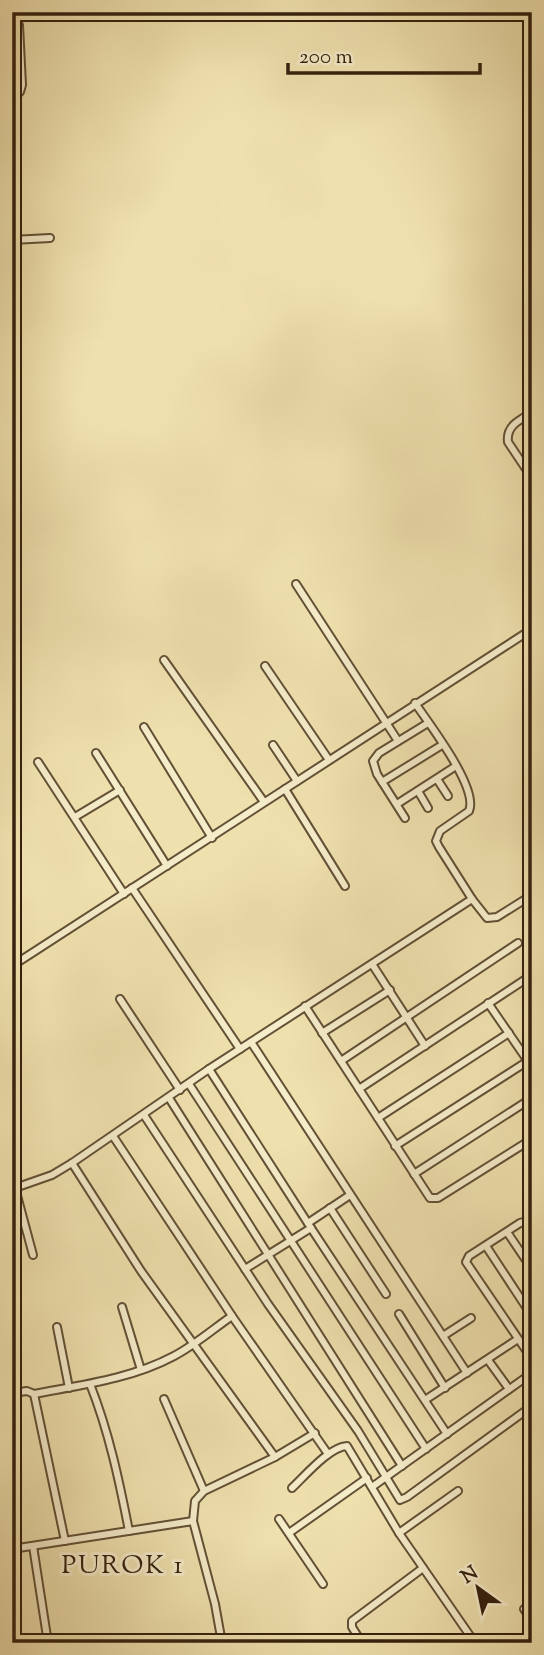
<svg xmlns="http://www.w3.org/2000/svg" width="544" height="1655" viewBox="0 0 544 1655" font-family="'Sorts Mill Goudy',serif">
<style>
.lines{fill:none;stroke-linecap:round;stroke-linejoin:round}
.minor-casing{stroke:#635036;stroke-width:10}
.minor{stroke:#f5ecca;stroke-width:6}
.labels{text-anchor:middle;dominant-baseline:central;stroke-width:6;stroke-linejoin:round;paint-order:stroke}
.neighbourhood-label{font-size:26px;letter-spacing:2px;fill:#34200e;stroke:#f5ecca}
</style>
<rect width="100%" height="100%" fill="#efe1ae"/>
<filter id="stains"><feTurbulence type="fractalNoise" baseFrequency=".00286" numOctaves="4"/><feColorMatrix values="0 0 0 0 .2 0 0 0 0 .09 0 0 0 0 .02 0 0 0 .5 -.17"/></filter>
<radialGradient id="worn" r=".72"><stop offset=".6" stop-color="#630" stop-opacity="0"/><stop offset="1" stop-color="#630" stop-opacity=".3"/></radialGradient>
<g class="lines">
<defs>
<g id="minor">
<path d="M12,96L20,92L22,85L19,25"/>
<path d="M12,240L50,238"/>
<path d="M532,413C519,420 506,426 508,442L532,478"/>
<path d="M523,418L532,431"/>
<path d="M296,584L398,741"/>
<path d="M164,660L264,802"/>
<path d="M265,666L329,760"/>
<path d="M415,703C429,724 479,788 469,811L440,831L436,841L439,847L472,899L487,918L497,917L532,895"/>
<path d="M144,727L212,838"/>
<path d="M273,745L297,781"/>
<path d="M96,753L167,866"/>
<path d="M38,762L124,894"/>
<path d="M437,779L448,796"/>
<path d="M382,782L442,745"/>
<path d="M285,789L345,886"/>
<path d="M418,791L428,808"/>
<path d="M397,804L456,766"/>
<path d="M75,817L120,790"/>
<path d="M405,818L377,774L373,761L379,753L428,723"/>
<path d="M132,888L240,1049"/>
<path d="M372,964L425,1046"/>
<path d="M12,966L532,629"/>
<path d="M120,999L180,1090"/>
<path d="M488,1003L532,1067"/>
<path d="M305,1006L430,1198H438L532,1139"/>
<path d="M322,1033L390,990"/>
<path d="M251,1042L467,1373"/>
<path d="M341,1061L518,943"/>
<path d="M209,1069L311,1228L447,1434"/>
<path d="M189,1084L426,1449"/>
<path d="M359,1089L532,975"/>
<path d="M169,1098L402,1466"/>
<path d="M144,1115L268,1304L358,1431L400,1500L407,1497L532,1406"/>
<path d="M378,1118L509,1033"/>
<path d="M113,1136L232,1316L328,1454"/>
<path d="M395,1146L528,1061"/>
<path d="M72,1163L141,1271L275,1457"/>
<path d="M414,1174L532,1098"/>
<path d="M15,1188L33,1255"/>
<path d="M12,1189L52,1175L72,1163L209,1069L472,899"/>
<path d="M330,1208L386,1294"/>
<path d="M308,1223L350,1195"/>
<path d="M532,1224L527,1221L520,1223L469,1256L466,1262L532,1359"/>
<path d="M507,1232L532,1269"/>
<path d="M486,1246L532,1316"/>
<path d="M245,1269L311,1228"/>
<path d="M122,1307L141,1370"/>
<path d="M399,1314L445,1388"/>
<path d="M57,1327L69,1388"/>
<path d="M443,1336L471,1318"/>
<path d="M488,1360L509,1389"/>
<path d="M90,1384C109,1432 119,1480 129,1531"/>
<path d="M12,1393L27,1391L34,1394C81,1385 131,1379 174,1356C195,1345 213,1329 232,1316"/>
<path d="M34,1394L65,1541"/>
<path d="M164,1399L204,1491"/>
<path d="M425,1400L518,1339"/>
<path d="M372,1487L532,1373"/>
<path d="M292,1488C305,1476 329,1447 347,1446L399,1533L475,1643"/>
<path d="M279,1519L323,1584"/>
<path d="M289,1533L367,1478"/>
<path d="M399,1533L458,1491"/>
<path d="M33,1546L48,1643"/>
<path d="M12,1549L193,1521"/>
<path d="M524,1609L532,1620"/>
<path d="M222,1643L215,1604L193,1521L195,1501L204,1491L275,1457L315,1433"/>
<path d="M362,1643L352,1627V1621L423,1568"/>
</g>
</defs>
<use href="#minor" class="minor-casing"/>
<use href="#minor" class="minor"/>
</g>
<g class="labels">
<g class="neighbourhood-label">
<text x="123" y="1566">PUROK 1</text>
</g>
</g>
<rect width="544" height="1655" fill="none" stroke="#efe1ae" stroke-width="42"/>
<rect x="14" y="14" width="516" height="1627" fill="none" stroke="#34200e" stroke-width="3.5"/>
<rect x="21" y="21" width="502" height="1613" fill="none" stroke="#34200e" stroke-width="2"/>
<g transform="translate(478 1588) rotate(327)" stroke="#f5ecca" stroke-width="5" paint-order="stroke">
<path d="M0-5L12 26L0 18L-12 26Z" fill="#34200e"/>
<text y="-10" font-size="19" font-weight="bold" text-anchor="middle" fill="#34200e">N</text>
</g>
<path d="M288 63v10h192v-10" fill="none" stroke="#34200e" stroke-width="3.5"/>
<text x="299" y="63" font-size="21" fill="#34200e" stroke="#f5ecca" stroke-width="5" paint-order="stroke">200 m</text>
<rect width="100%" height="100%" filter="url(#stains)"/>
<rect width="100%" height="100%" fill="url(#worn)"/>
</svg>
